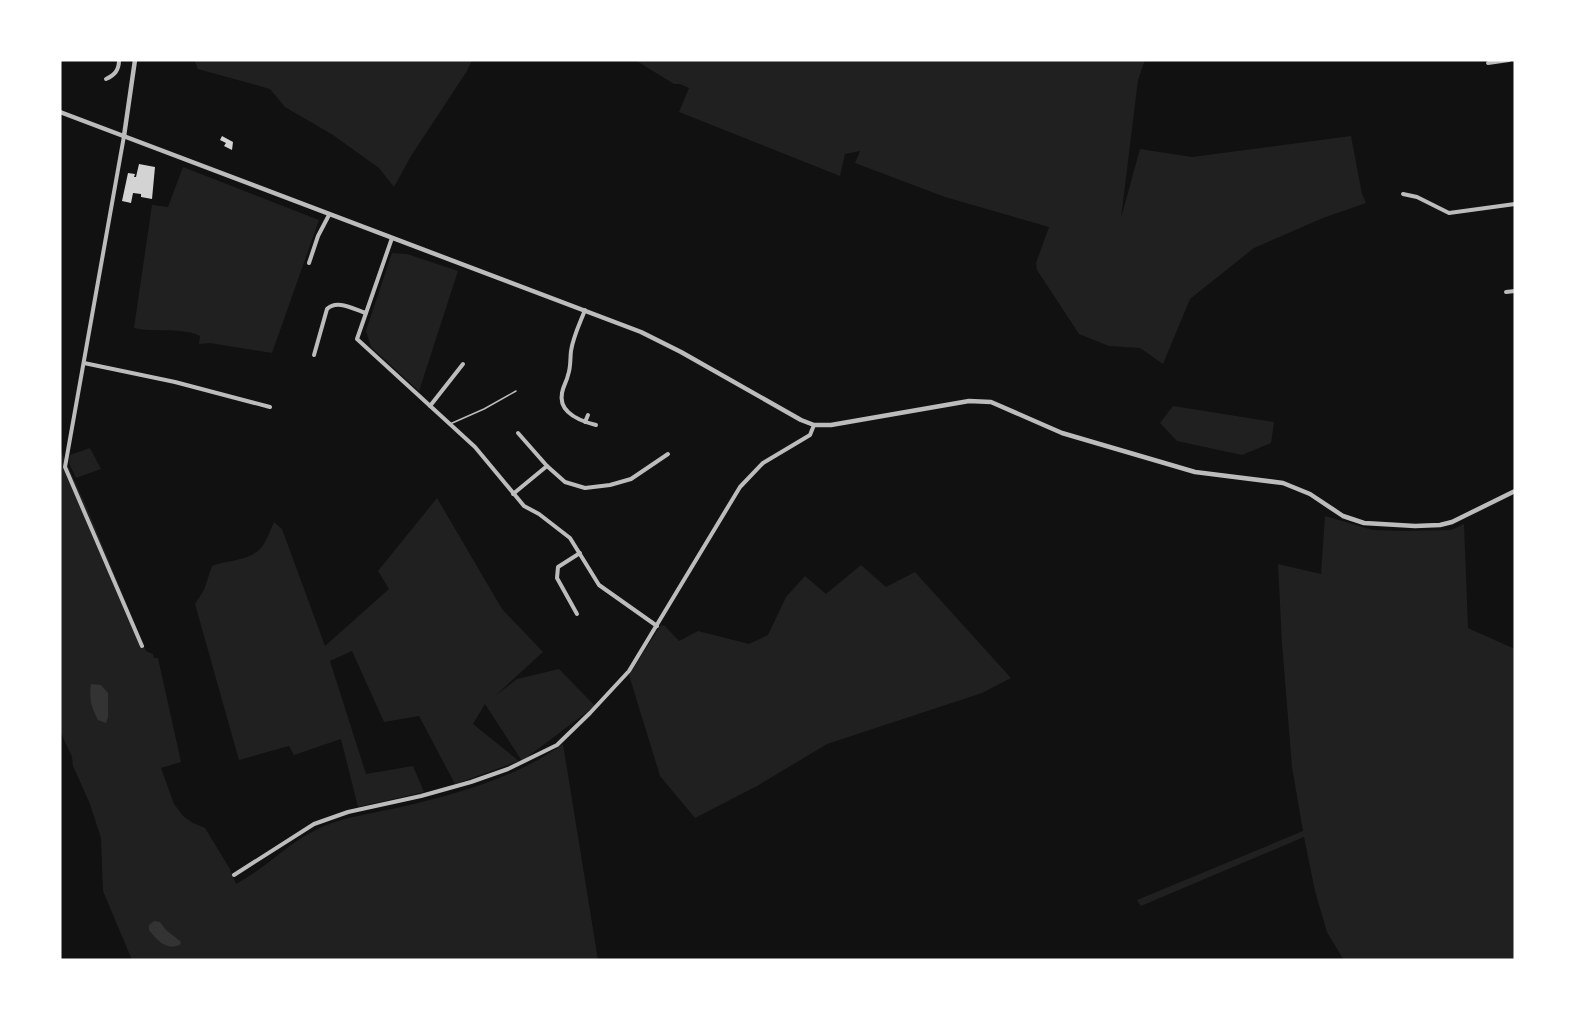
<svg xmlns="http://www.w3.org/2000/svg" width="1575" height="1020" viewBox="0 0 1575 1020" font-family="'PT Sans',sans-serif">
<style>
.green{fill:#202020}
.water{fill:#333}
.building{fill:#d3d3d3}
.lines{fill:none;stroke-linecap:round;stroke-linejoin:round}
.service{stroke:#bcbcbc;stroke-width:1.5}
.minor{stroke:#bcbcbc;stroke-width:4}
.tertiary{stroke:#bcbcbc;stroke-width:4.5}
</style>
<rect width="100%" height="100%" fill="#111"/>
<g class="green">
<path d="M194,60H472L467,71L411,156L394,187L379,168L333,135L285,107L270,89L198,69Z"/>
<path d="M635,60H1145L1138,80L1121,218L1140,149L1192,157L1351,136L1362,194L1366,203L1323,218L1254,248L1190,299L1163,364L1140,348L1109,346L1079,334L1037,270L1036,263L1049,227L945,197L855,163L860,151L845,154L840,176L679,112L689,88L680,84H674Z"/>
<path d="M183,167L319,220L272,353L210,343L199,344L200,336C183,327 155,333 134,328L152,205L168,207Z"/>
<path d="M392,253L407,254L458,271L419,391L371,347L366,331Z"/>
<path d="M1173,406L1274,422L1271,443L1242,455L1177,441L1160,423Z"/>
<path d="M90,448L101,469L76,478L69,463L70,455Z"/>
<path d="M60,449L87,508L146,651L153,654L154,658H158L181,762L161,768L174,804L183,816L193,823L205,828L230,869L236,884C263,870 285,846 312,832C339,817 371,814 401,807C454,795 518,777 563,744L598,960H132L103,891L101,838L90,804L73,766L72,757L60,731Z"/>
<path d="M437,498L502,609L543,652L495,696L517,679L559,669L595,706L522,761L485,704L473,724L519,761L455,784L419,716L384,722L352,651L330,661L366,774L413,766L424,792L358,807L341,739L294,755L289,746L239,760L195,604L204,590L212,566C227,560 250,561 261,548C267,541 270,530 274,522L282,529L325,646L389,589L378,571Z"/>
<path d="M1325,516L1373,530L1404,531L1451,530L1464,524L1468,628L1515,649V960L1343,959L1327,932L1315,891L1304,837L1141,906L1137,900L1303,831L1292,767L1282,643L1278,564L1321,574Z"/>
<path d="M861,565L886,587L915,572L1011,678L982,693L827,744L757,786L695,818L660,776L629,675L661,625L665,626L679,641L698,631L749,644L768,635L786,597L805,576L826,594Z"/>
</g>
<g class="water">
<path d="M91,684L101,685L108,693V717L106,723L98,720C91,707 89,698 91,684Z"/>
<path d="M154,921L160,922L166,930L180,941L181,944C167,952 157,940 149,930V925Z"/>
</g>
<g class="building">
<path d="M222,136L233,142L232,150L224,146L226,143L220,140Z"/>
<path d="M139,164L155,167L152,199L141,197V194L133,193L131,203L122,201L128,173L135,174L134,177H136Z"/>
</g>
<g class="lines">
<path class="service" d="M450,424L484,409L516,391"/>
<g class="minor">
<path d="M1488,63L1509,60"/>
<path d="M106,79C115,75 119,70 119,60"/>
<path d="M124,136L65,467L142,646"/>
<path d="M1403,194L1417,197L1449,213L1515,204"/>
<path d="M392,238L357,339L475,447L524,506L539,514L570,538L599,585L657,626"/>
<path d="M309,263L318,236L329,215"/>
<path d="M1506,292L1515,291"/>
<path d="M585,310C580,323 573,337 571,351C570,359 571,367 568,375C567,381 563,386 562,393C558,413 580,421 596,425"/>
<path d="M314,355L327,309C337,299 353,309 366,313"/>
<path d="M84,363L175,382L270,407"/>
<path d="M430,406L463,364"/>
<path d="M585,422L588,415"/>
<path d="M518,433L547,466"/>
<path d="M513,494L547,466L565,482L585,488L610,485L631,479L668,454"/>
<path d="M577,614L557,578L558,567L580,553"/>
<path d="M234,875L314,824L348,812L421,796L471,782L508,769L557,745L590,713L629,671L740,487L763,463L810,435L814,425"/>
</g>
<g class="tertiary">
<path d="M60,112L641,332L681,352L801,420L814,425H831L969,401L991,402L1062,433L1195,472L1283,483L1310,494L1343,516L1364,523L1415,526L1440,525L1452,522L1515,491"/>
<path d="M124,136L135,60"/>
</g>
</g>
<rect width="1575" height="1020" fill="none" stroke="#ffffff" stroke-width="123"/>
</svg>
